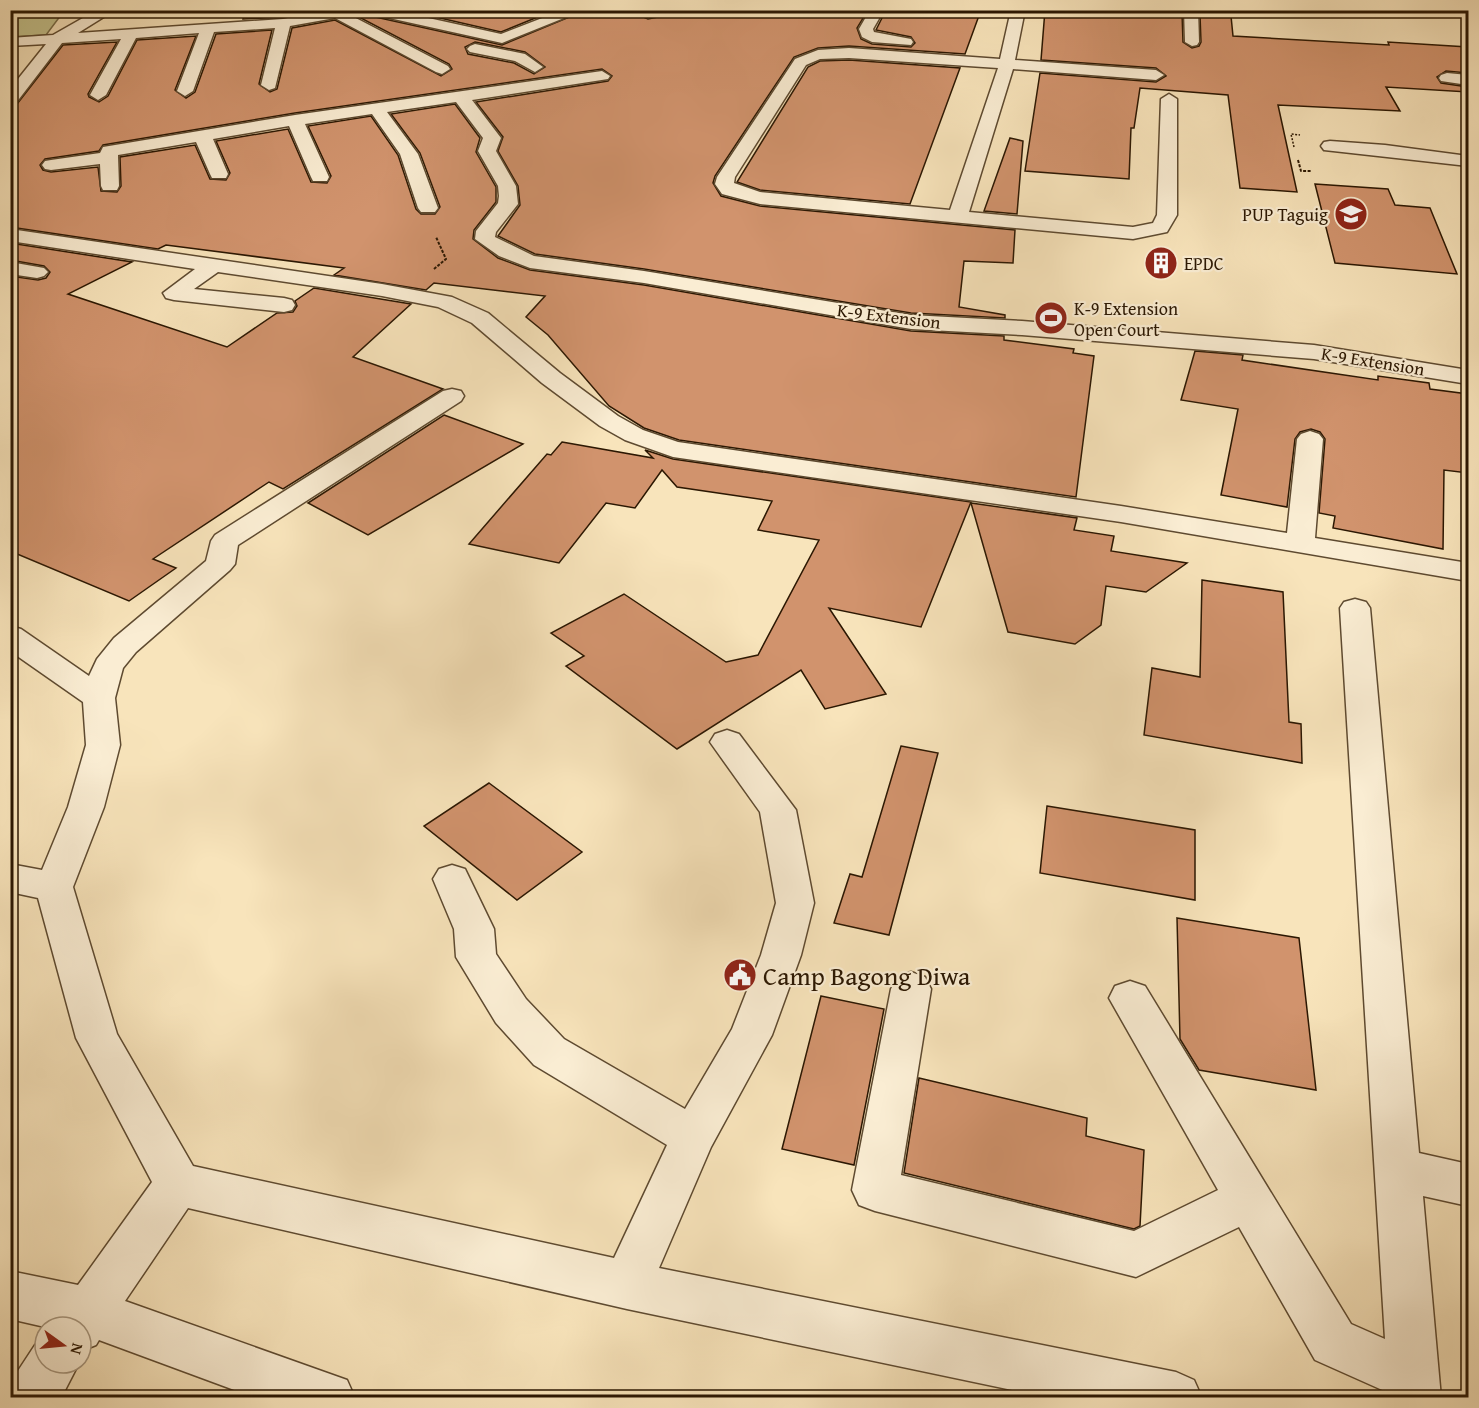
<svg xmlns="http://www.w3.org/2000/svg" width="1479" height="1408" viewBox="0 0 1479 1408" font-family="'Gentium Book Plus',serif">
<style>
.green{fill:#c4c28c;stroke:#786c47;stroke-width:1.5}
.building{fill:#d1936d;stroke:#2b1702;stroke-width:1.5;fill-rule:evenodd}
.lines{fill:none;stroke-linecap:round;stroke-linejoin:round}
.minor-casing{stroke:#5e4a30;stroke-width:3}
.path-far1{stroke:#2b1702;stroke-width:1.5;stroke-dasharray:2 1.5;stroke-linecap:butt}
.path{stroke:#2b1702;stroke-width:2;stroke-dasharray:3 1.5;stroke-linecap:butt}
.minor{fill:#faedd3;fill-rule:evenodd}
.labels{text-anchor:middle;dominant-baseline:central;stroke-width:4.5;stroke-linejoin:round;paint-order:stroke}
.far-poi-label{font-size:18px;fill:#2b1702;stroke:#faedd3;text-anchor:start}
.far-street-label{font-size:18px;fill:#2b1702;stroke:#faedd3}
.near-poi-label{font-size:26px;fill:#2b1702;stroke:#faedd3;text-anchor:start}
</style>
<rect width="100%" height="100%" fill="#f8e4bb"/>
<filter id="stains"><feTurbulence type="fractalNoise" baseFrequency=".00333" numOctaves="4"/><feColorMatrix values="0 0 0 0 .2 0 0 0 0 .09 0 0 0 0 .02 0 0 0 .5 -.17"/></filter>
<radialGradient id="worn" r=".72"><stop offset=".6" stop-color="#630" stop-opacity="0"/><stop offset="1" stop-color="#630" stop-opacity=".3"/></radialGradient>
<path class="green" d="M11,10H64V11L46,35L11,37Z"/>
<g class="building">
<path d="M244,10H314L283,17L243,19Z"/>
<path d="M405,10H555L501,32Z"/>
<path d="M586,10H626L648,19L668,15L672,10H794L865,15L857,28L861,39L872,44L911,47L915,43L911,37L876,30L883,16L895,17L899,10H981L965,54L849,46L818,48L794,57L715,176L713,183L721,196L760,206L1015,230L1013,263L964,261L959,307L1005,315V318L911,313L644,269L535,254L498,236L520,205L518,186L498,151L503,137L476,102L608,81L612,76L602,69L295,113L103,145L99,151L45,159L40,165L43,170L51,172L98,167L101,191L117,192L121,186L120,157L195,145L210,179L226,180L230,173L216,141L288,129L311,182L327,183L331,176L308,126L371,116L398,155L416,209L421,214H435L440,207L420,153L391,114L455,104L480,138L476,152L496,187V202L474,230L473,239L498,258L530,270L644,285L911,331L1004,336V340L1074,349L1073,353L1094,356L1076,497L679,440L644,428L609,406L548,335L526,317L545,296L434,283L426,290L334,275L344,268L166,245L158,249L10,227V113L63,45L117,42L88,94L89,97L99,102L108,96L137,40L196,36L175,90L186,98L195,92L216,34L272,30L259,84L270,92L277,89L292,28L335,20L441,76L452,69L449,64L355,15L362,11L371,16L502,45ZM475,42L525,52L545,67L534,74L514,63L468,54L465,47Z"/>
<path d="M1045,10H1173V13H1182L1183,42L1192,48L1199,46L1201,42L1200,15L1231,16L1233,36L1389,45L1388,42L1468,47V73L1446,71L1437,77L1441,83L1468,87V92L1386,87L1400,111L1278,105L1297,192L1240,188L1228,95L1140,88L1134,128H1131L1129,179L1025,171L1040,73L1156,82L1166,76L1156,68L1041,60Z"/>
<path d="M849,60L960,68L910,204L760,190L737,182L808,67L820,61Z"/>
<path d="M1010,138L1023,141L1017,214L984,211Z"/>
<path d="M1315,184L1388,189L1395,205L1430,208L1457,274L1335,263Z"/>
<path d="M10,243L132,262L68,294L227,347L277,313L293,312L297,306L295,301L314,288L411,304L353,357L443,389L283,489L269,482L153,559L176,568L129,601L10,551V276L38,280L46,278L50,272L44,266L10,260Z"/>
<path d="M1195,351L1243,355L1242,360L1378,380V376L1429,383L1430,389L1468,394V473L1444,470L1443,549L1333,528L1335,516L1319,513L1325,439L1320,432L1311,429L1300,432L1295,439L1287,507L1221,495L1238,409L1181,400Z"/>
<path d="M444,415L523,444L368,535L308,503Z"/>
<path d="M562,442L653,458L645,450L673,459L971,502L921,627L829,608L886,694L825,709L801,670L677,749L566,666L584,656L551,633L624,594L726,662L758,655L819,540L758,530L772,501L677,487L662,470L635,508L606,503L559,563L469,544L547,454L551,455Z"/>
<path d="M971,503L1077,518L1074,530L1114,536L1111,551L1187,563L1146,592L1106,586L1101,625L1075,644L1008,632Z"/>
<path d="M1202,580L1283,592L1289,722L1301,724L1302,763L1144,735L1152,668L1200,677Z"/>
<path d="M901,746L938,753L889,935L834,923L850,874L862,877Z"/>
<path d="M489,783L582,852L517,900L424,826Z"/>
<path d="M1047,806L1195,830V900L1040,873Z"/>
<path d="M1177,918L1299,938L1316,1090L1199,1070L1180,1039Z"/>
<path d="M821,996L884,1009L854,1165L782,1149Z"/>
<path d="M919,1078L1087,1118L1086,1136L1144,1150L1140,1226L1134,1229L904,1173Z"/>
</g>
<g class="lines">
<defs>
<g id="minor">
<path d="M97,10H115L78,33L283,19L328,10H361L350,15L448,66L450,69L442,74L436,72L335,18L290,26L275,88L269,90L261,85L275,28L214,32L193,91L185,96L177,91L199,33L136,38L106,95L98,100L90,95L121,39L62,43L16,103L10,105V89L46,44L10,46V38L53,35Z"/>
<path d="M364,10H392L501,34L563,10H584L502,43L371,14Z"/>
<path d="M628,10H670L668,13L648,17Z"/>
<path d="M870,10H884L873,29L874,32L911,39L913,42L911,45L872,42L862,37L859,29Z"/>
<path d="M1011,10H1025L1015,60L1156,70L1164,75L1156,80L1013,69L969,212L1133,227L1153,223L1157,215L1161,99L1169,94L1177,99V215L1167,232L1133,239L760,204L722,194L715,184L717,177L795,59L818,50L849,48L1000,59ZM849,58L998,68L950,210L760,192L734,183L735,177L806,65L820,59Z"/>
<path d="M1184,10H1198L1199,42L1197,45L1192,46L1185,42Z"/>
<path d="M475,44L525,54L543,67L535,72L515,61L470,52L467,49L470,46Z"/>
<path d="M602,71L610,76L608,79L472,100L501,138L496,151L516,186L518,204L496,232L495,237L534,256L644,271L911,315L1022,321L1314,345L1468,370V384L1314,359L1022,335L911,329L644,283L530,268L499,256L475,239L476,231L498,203L499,196L498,186L478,151L483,138L456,102L387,112L418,154L438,208L435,212H421L418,208L400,154L372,114L305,124L329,177L327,181H313L311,177L289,126L213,139L228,174L226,178H212L210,174L196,142L118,155L119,186L117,190H103L101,186L100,164L51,170L45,169L42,165L45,161L51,160L100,153L103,147L295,115Z"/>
<path d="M1447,73L1468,75V85L1441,81L1439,78L1441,75Z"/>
<path d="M1330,141L1385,145L1468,156V166L1324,150L1321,146L1324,142Z"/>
<path d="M10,229L382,284L452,297L488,313L560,373L618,416L643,430L678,442L1121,506L1287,533L1297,439L1301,434L1310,431L1319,434L1323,439L1315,538L1468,563V581L1121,522L673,457L625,440L600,426L542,383L472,323L438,307L382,296L218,272L194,289L284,298L292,300L295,305L292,310L284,312L174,300L166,298L163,293L195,269L10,241Z"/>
<path d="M10,262L44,268L48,272L44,276L37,278L10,274Z"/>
<path d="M452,389L461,391L464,396L461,401L238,545L235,564L230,570L136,652L123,668L115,698L120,745L104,807L73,887L117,1034L193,1166L614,1258L667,1145L534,1065L496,1023L456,957L454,929L433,879L439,869L452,865L465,869L494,929L496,954L526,999L564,1039L685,1109L732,1029L761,955L776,903L760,812L710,742L715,734L727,730L739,734L796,810L814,903L801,955L772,1035L711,1147L659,1268L1176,1372L1194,1380L1202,1398H1050L627,1309L188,1208L125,1301L347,1380L355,1398H256L99,1340L96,1345L81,1351V1327H45L10,1319V1271L78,1285L152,1182L76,1038L38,898L10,892V864L42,870L68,807L86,745L83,702L10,651V626L21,629L89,676L97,659L114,638L206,561L211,541L215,535L443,391Z"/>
<path d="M1355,599L1366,602L1370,608L1419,1153L1468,1164V1206L1423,1196L1441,1398H1389V1393L1315,1360L1239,1227L1136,1277L875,1211L859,1205L852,1190L891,989L897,977L911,972L925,977L931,989L901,1175L1134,1231L1218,1190L1109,998L1115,986L1130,981L1145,986L1351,1324L1385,1339L1340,608L1344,602Z"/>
<path d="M45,1341V1363H79L61,1398H10L12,1380L35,1345Z"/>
</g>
</defs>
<use href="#minor" class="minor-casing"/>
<path class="path-far1" d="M1294,147L1291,134L1300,135"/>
<g class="path">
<path d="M1298,160L1301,171H1312"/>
<path d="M434,269L446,259L436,237"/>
</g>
<use href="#minor" class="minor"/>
</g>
<defs>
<symbol id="university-disc" viewBox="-11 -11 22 22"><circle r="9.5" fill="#8f2418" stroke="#faedd3"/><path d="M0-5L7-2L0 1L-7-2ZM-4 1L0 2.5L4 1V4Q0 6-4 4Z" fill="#fff"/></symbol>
<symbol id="building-disc" viewBox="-11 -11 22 22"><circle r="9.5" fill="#8f2418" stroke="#faedd3"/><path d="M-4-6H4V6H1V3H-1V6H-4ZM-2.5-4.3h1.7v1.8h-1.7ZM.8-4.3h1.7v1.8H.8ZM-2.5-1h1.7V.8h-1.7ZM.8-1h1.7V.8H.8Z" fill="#fff"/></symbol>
<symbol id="stadium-disc" viewBox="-11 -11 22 22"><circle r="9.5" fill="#8f2418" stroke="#faedd3"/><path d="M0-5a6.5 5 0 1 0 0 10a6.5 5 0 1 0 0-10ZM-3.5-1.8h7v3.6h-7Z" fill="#fff"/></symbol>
<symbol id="civic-disc" viewBox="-11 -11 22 22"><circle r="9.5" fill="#8f2418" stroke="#faedd3"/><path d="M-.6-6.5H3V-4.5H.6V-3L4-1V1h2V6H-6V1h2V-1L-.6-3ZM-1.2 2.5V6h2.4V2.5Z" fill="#fff"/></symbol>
</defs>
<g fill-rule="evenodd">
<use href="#university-disc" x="1332" y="195" width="38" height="38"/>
<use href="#building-disc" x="1142" y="244" width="38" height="38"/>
<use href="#stadium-disc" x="1032" y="299" width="38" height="38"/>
<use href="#civic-disc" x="721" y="956" width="38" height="38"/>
</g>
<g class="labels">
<g class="far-poi-label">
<text x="1328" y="214" text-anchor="end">PUP Taguig</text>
<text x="1184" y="263">EPDC</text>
<text x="1074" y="308">K-9 Extension<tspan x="1074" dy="21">Open Court</tspan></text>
</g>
<g class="far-street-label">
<text transform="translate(889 316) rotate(7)">K-9 Extension</text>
<text transform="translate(1373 361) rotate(9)">K-9 Extension</text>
</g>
<g class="near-poi-label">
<text x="763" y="975">Camp Bagong Diwa</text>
</g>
</g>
<rect width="1479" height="1408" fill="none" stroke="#f8e4bb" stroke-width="36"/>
<rect x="12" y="12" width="1455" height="1384" fill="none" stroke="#2b1702" stroke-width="3"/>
<rect x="18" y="18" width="1443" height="1372" fill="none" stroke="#2b1702" stroke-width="1.5"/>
<g transform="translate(63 1345) rotate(105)"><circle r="28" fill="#faedd3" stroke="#a7977f" stroke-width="1.5"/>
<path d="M0-4.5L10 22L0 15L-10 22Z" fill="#8f2418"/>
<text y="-9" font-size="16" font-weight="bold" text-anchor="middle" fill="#2b1702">N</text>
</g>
<rect width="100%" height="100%" filter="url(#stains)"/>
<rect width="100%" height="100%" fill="url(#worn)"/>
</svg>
